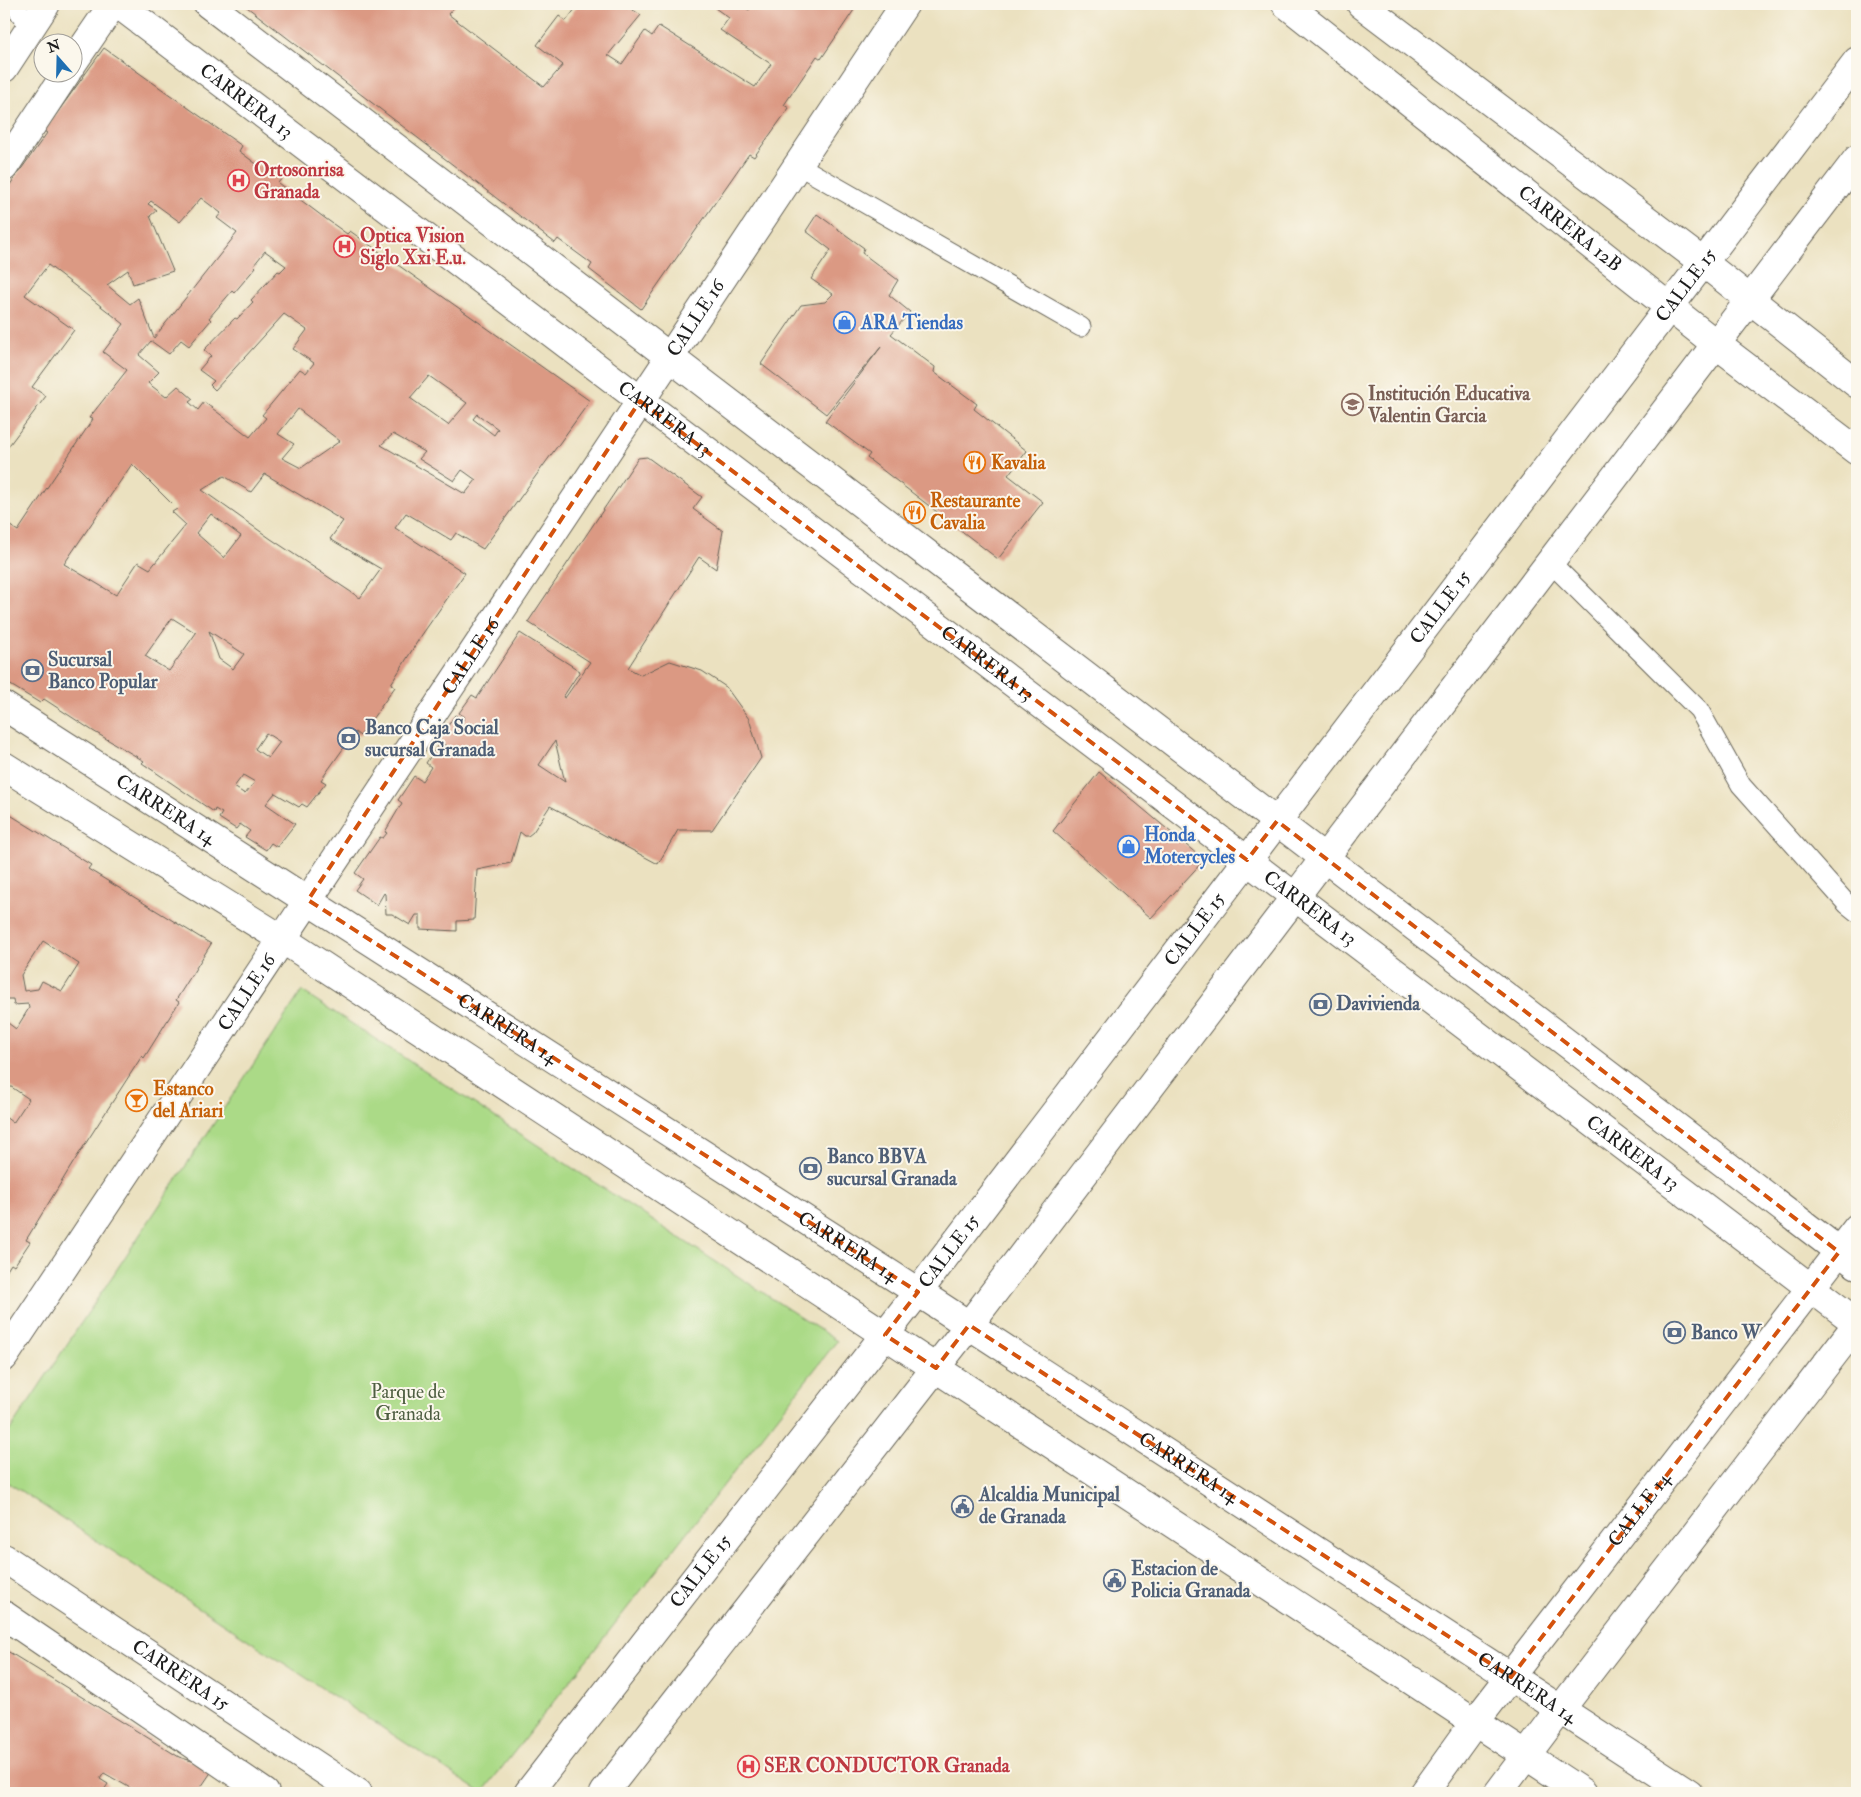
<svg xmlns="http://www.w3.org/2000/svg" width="1861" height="1797" viewBox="0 0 1861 1797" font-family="'IM FELL Double Pica',serif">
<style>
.green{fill:#abda87;stroke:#647b52}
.building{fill:#db9983;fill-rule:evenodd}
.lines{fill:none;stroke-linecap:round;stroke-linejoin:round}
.service-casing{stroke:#646155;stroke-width:21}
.minor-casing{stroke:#646155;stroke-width:30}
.tertiary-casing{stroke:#646155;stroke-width:30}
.secondary-casing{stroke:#646155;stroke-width:30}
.service{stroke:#fff;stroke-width:19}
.minor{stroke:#fff;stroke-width:28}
.tertiary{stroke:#fff;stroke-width:28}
.secondary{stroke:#fff;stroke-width:28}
.marked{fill:none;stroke:#d4530e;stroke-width:4;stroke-dasharray:10 6;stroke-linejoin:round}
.labels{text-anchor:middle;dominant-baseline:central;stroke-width:4;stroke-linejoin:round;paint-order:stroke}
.street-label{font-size:19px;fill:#1c1c1c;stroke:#fbf7ec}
.health-label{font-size:19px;font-weight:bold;fill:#be3a42;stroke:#fbf7ec;text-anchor:start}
.shop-label{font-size:19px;font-weight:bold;fill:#366cbe;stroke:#fbf7ec;text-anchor:start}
.education-label{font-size:19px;font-weight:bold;fill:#785e54;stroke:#fbf7ec;text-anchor:start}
.food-label{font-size:19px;font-weight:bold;fill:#c56008;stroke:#fbf7ec;text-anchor:start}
.service-label{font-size:19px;font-weight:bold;fill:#4e5e75;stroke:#fbf7ec;text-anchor:start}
.park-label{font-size:19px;fill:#4e5e41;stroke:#fbf7ec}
</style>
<rect width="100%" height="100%" fill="#fbf7ec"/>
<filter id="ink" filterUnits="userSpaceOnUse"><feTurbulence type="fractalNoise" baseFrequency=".02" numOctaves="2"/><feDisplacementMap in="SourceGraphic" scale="10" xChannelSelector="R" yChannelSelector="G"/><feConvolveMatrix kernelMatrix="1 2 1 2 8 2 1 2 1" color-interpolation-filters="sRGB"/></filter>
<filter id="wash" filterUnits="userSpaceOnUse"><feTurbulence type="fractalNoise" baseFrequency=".0096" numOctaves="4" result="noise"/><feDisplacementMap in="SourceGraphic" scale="20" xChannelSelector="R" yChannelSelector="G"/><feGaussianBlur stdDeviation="1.12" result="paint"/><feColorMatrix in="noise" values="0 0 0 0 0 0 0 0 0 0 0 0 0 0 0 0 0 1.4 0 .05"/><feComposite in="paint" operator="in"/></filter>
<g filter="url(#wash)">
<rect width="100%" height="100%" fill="#ebe1c0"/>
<path class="green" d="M302,991L837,1341L482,1793L4,1480V1439Z"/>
<g id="blocks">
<g class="building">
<path d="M243,4H457L448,14L544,87L563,65L537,45L559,16L566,21L579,4H623L641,15L608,55L622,64L645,31L652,36L659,26L755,87L771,64L720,30L729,18L715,8L718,4H740L749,10L753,4H858L821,59L817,56L784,105L789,108L754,157L749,154L641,309L589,269L592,264L558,239L555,243Z"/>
<path d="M104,48L242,146L239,151L259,166L262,162L283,177L278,183L322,216L347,234L350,231L590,401L483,549L456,533L451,540L406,513L395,528L465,573L419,639L391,684L395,687L360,736L355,732L321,780L326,783L307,807L302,804L299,807L275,793L266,804L295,824L277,847L271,843L266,850L245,837L250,831L240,824L236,829L219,818L222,813L215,809L214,812L142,763L144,761L93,731L44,699L40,703L4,681V522L18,531L93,419L89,418L127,370L103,352L124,324L48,265L25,295L74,330L32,387L46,396L4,452V193L47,133L44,131ZM201,198L221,213L217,218L237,233L154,338L138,298L130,304L107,285L128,270L133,284L173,271L150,216L157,210L148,204L151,201L180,222ZM265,251L286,266L280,272L278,271L251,300L253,302L237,319L235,318L204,350L211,356L199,370L214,381L210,385L215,390L284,314L307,330L293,349L314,363L306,373L300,369L262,415L266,418L250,437L204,402L198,410L189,402L193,399L178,386L166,397L148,383L159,372L139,355L151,341L169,354L181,340L189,346L211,320L209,318L232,291L234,293L256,267L254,265ZM429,376L467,403L448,425L410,398ZM298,409L340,441L301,468L282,458L294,444L278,434ZM477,414L498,429L494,435L473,419ZM393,434L425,452L419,459L454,481L462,470L476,480L465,494L381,445ZM132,464L177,509L172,512L186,525L150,569L138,562L116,595L64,564ZM265,474L343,521L330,539L381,569L360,598L271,539L202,490L224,476L251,492ZM211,514L241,536L224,558L196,533ZM172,618L196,633L169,671L145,656ZM209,631L244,654L233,669L219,659ZM266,733L280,742L268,758L255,749ZM243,775L255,782L245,794L234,787Z"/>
<path d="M817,214L864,248L862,253L898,280L889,295L910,312L891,334L935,367L934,372L977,404L974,409L1027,451L1008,475L1043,502L998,559L867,458L870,454L825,421L881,347L826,414L761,364L801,305L825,302L833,294L811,279L831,250L806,231Z"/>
<path d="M647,457L702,497L693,509L723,531L716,569L699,557L628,668L641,675L670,661L702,671L726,687L749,719L761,758L712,830H678L658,864L550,806L533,832L528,836H525L520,832L511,863L477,870L474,920L457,921V931L420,929V915H416L410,925L392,914H386L385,894L384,893L377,905L355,890L363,879L355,873L380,837L383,838L387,833L385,832L402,803L398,800L414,776L422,781L431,767L426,763L438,745L444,748L445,745L438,741L455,715L463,720L465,717L459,713L472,695L477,698L520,633L580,671L563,697L565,698L590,662L528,622L638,458ZM555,741L565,782L539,765Z"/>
<path d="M1099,772L1204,860L1151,918L1053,831Z"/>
<path d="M4,811L91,865L88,869L211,944L176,1000L179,1002L144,1058L142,1056L73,1163L26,1240L30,1242L14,1266L11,1264L4,1275V1116L13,1123L29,1099L4,1082V1020L16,1029L29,1008L28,1004L14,1005L13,999H4ZM43,941L79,964L62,991L42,981L38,989L24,991L21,975Z"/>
<path d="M4,1649L179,1757L214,1768L197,1793H130L132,1789L104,1773L100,1779L108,1784L102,1793L93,1788L89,1793H4Z"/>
</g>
</g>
</g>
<g filter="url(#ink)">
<use href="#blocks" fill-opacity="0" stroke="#646155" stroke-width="1"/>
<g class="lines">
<defs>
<g id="service">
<path d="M14,4L30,28"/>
<path d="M798,165L1081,327"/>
<path d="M1550,562L1699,710L1741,785L1847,904L1857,912"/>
</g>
<g id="minor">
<path id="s1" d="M1286,4L1716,344L1857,451"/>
<path d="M1361,4L1704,263L1857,384"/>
<path id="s2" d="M4,1357L905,4"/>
<path id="s3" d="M4,1558L358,1793"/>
<path d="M4,1615L265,1793"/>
<path id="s4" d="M1424,1793L1475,1722L1857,1228"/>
<path d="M1498,1793L1560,1710L1857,1324"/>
</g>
<g id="tertiary">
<path d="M72,64L113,4"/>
<path d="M4,68L46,4"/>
<path d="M4,167L67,72"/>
<path id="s5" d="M4,706L918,1292L1689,1793"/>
<path d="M4,766L282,939L1583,1793"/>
<path id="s6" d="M528,1793L918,1292L1857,61"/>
<path d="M604,1793L969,1325L1857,159"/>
</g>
<g id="secondary">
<path id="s7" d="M118,4L1857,1323"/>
<path d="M208,4L1857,1265"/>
</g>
</defs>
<use href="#service" class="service-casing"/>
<use href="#minor" class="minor-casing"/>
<use href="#tertiary" class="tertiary-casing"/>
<use href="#secondary" class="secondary-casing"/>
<use href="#service" class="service"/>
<use href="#minor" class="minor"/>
<use href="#tertiary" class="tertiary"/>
<use href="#secondary" class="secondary"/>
</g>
</g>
<path class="marked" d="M640,401L1247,860L1277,821L1839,1252L1511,1677L969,1325L936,1368L885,1335L918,1292L308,900Z"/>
<defs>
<symbol id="hospital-ring" viewBox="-11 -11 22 22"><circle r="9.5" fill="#fbf7ec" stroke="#e0444e" stroke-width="1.5"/><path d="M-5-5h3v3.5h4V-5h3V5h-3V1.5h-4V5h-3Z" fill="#e0444e"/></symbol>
<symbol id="shop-ring" viewBox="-11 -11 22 22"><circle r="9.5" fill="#fbf7ec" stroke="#3f7fe0" stroke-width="1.5"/><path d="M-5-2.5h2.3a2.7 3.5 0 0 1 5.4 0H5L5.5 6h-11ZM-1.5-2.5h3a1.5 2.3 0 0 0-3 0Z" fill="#3f7fe0"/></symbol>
<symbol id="school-ring" viewBox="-11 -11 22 22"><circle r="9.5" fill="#fbf7ec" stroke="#8d6e63" stroke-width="1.5"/><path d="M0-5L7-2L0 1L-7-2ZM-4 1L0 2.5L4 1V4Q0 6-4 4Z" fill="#8d6e63"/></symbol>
<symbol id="restaurant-ring" viewBox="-11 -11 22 22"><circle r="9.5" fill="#fbf7ec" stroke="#e8710a" stroke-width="1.5"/><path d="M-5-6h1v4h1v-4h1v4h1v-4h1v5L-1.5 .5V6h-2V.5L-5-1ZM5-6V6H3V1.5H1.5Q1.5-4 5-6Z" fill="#e8710a"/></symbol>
<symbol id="bank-ring" viewBox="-11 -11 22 22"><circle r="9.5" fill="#fbf7ec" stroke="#5c6f8a" stroke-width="1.5"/><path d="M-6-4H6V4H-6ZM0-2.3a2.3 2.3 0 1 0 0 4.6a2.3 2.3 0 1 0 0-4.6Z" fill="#5c6f8a"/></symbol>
<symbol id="bar-ring" viewBox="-11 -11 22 22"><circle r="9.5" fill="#fbf7ec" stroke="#e8710a" stroke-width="1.5"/><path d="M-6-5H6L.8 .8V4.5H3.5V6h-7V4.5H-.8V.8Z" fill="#e8710a"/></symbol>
<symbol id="civic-ring" viewBox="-11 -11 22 22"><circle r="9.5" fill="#fbf7ec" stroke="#5c6f8a" stroke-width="1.5"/><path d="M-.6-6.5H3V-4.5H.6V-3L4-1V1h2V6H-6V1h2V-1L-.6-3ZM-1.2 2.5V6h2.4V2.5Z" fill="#5c6f8a"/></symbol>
</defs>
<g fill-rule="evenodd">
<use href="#hospital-ring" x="226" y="168" width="25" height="25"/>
<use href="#hospital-ring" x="332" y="234" width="25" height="25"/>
<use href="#shop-ring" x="832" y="310" width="25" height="25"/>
<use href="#school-ring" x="1340" y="392" width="25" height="25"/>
<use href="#restaurant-ring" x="962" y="450" width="25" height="25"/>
<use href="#restaurant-ring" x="902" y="500" width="25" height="25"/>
<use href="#bank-ring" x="20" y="658" width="25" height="25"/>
<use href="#bank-ring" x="336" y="726" width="25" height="25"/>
<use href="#shop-ring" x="1116" y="834" width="25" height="25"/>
<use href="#bank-ring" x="1308" y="992" width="25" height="25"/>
<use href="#bar-ring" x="124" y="1088" width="25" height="25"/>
<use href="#bank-ring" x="798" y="1156" width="25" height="25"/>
<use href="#bank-ring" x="1662" y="1320" width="25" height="25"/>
<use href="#civic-ring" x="950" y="1494" width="25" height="25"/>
<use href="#civic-ring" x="1102" y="1568" width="25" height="25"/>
<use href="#hospital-ring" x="736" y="1754" width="25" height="25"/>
</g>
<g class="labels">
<g class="street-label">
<text stroke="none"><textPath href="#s7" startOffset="161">CARRERA 13</textPath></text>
<text stroke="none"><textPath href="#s1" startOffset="362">CARRERA 12B</textPath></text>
<text stroke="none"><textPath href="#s6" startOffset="1901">CALLE 15</textPath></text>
<text stroke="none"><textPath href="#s2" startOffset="1248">CALLE 16</textPath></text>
<text stroke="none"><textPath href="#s7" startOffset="686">CARRERA 13</textPath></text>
<text stroke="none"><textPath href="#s6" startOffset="1496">CALLE 15</textPath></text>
<text stroke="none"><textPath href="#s2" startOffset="842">CALLE 16</textPath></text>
<text stroke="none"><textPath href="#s7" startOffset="1091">CARRERA 13</textPath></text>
<text stroke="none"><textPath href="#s5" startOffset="192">CARRERA 14</textPath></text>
<text stroke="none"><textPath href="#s7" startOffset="1496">CARRERA 13</textPath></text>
<text stroke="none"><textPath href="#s6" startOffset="1091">CALLE 15</textPath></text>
<text stroke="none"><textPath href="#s2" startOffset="438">CALLE 16</textPath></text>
<text stroke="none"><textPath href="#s5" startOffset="598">CARRERA 14</textPath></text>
<text stroke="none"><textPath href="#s7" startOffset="1901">CARRERA 13</textPath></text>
<text stroke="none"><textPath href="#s5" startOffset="1002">CARRERA 14</textPath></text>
<text stroke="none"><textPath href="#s6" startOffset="686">CALLE 15</textPath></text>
<text stroke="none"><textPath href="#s5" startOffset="1408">CARRERA 14</textPath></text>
<text stroke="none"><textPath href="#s4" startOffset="356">CALLE 14</textPath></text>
<text stroke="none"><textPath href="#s6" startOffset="281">CALLE 15</textPath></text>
<text stroke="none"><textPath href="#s3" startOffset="212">CARRERA 15</textPath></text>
<text stroke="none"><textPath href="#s5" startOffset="1812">CARRERA 14</textPath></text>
</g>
<g class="health-label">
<text x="254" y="170">Ortosonrisa<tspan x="254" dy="22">Granada</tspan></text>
<text x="360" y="236">Optica Vision<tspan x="360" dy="22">Siglo Xxi E.u.</tspan></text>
<text x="764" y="1766">SER CONDUCTOR Granada</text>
</g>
<g class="shop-label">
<text x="861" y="323">ARA Tiendas</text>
<text x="1144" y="835">Honda<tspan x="1144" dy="22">Motercycles</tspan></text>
</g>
<g class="education-label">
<text x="1368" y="394">Institución Educativa<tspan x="1368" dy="22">Valentin Garcia</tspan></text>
</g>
<g class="food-label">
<text x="991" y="463">Kavalia</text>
<text x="930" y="501">Restaurante<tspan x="930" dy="22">Cavalia</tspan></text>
<text x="153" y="1089">Estanco<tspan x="153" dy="22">del Ariari</tspan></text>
</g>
<g class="service-label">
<text x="48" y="660">Sucursal<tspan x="48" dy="22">Banco Popular</tspan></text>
<text x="365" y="728">Banco Caja Social<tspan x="365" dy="22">sucursal Granada</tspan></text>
<text x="1336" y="1004">Davivienda</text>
<text x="827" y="1157">Banco BBVA<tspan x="827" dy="22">sucursal Granada</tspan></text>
<text x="1691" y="1333">Banco W</text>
<text x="979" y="1495">Alcaldia Municipal<tspan x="979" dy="22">de Granada</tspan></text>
<text x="1131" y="1569">Estacion de<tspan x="1131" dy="22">Policia Granada</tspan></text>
</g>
<g class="park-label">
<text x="408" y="1392">Parque de<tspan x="408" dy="22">Granada</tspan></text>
</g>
</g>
<rect width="1861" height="1797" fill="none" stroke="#fbf7ec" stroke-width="20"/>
<g transform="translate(58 58) rotate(340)"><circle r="24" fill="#fbf7ec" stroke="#a29f99"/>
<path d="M0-4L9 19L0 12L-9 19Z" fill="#1f6fb2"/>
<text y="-8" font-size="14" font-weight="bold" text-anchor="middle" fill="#1c1c1c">N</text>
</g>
</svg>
